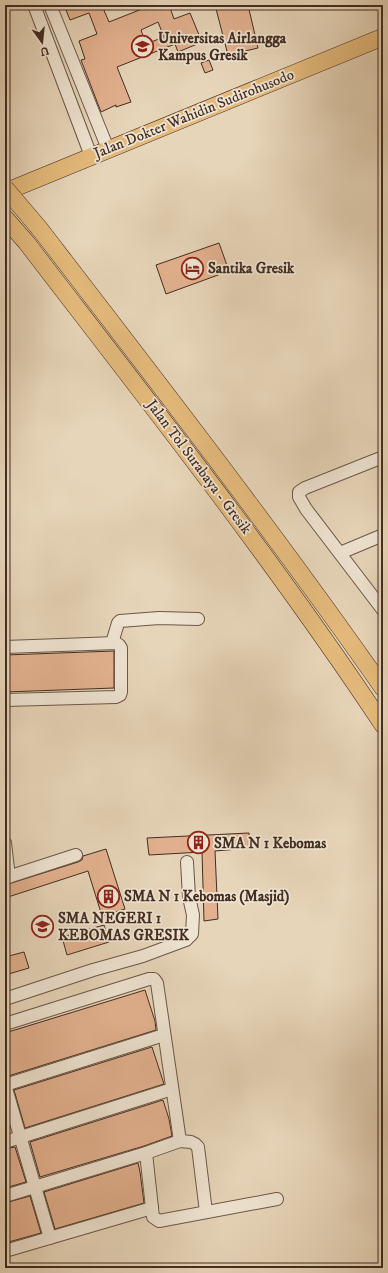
<svg xmlns="http://www.w3.org/2000/svg" width="388" height="1273" viewBox="0 0 388 1273" font-family="'IM FELL DW Pica',serif">
<style>
.building{fill:#e3b18f;stroke:#432d22;fill-rule:evenodd}
.lines{fill:none;stroke-linecap:round;stroke-linejoin:round}
.minor-casing{stroke:#6c5748;stroke-width:14}
.highway-casing{stroke:#432d22;stroke-width:18}
.minor{stroke:#efe4d2;stroke-width:12}
.highway{stroke:#e4ba7c;stroke-width:17}
.highway-bridge-casing{stroke:#432d22;stroke-width:18;stroke-linecap:butt}
.highway-bridge{stroke:#e4ba7c;stroke-width:17}
.labels{text-anchor:middle;dominant-baseline:central;stroke-width:3.5;stroke-linejoin:round;paint-order:stroke}
.poi-label{font-size:15px;font-weight:bold;fill:#432d22;stroke:#efe4d2;text-anchor:start}
.street-label{font-size:15px;fill:#432d22;stroke:#efe4d2}
</style>
<rect width="100%" height="100%" fill="#e7d5b9"/>
<filter id="stains"><feTurbulence type="fractalNoise" baseFrequency=".005" numOctaves="4"/><feColorMatrix values="0 0 0 0 .2 0 0 0 0 .09 0 0 0 0 .02 0 0 0 .5 -.17"/></filter>
<radialGradient id="worn" r=".72"><stop offset=".6" stop-color="#630" stop-opacity="0"/><stop offset="1" stop-color="#630" stop-opacity=".3"/></radialGradient>
<g class="building">
<path d="M79,5H109L103,8L109,22L152,5H169L174,19L190,13L202,42L178,52L175,44L117,67L131,102L116,107V105L101,112L81,60L85,59L79,41L97,34L89,13L70,20L66,10ZM158,22L164,37L146,44L141,30Z"/>
<path d="M215,5H248L258,48L228,55Z"/>
<path d="M209,60L213,70L205,73L201,63Z"/>
<path d="M219,243L229,271L166,294L156,265Z"/>
<path d="M114,651V688L5,692V655Z"/>
<path d="M249,833L250,848L215,851L218,919L204,921L202,852L149,855L147,838Z"/>
<path d="M106,849L125,909L102,916L88,871L5,898V885L78,862L82,860L83,856Z"/>
<path d="M104,925L109,942L67,955L62,937Z"/>
<path d="M24,952L29,968L5,975V957Z"/>
<path d="M145,990L155,1021L156,1030L5,1077V1033Z"/>
<path d="M152,1047L164,1084L25,1128L14,1090Z"/>
<path d="M163,1100L169,1119L172,1136L144,1146L40,1177L30,1142Z"/>
<path d="M15,1147L26,1182L5,1188V1149Z"/>
<path d="M138,1163L140,1172L144,1203L55,1229L44,1192Z"/>
<path d="M30,1196L41,1233L5,1243V1203Z"/>
</g>
<g class="lines">
<defs>
<g id="minor">
<path d="M34,5L91,156"/>
<path d="M50,5L108,149"/>
<path d="M383,457L305,488L299,492V497L306,509L383,610"/>
<path d="M340,553L383,535"/>
<path d="M112,643L118,623L120,621L159,618L198,619"/>
<path d="M5,647L116,643L119,645L121,648V692L120,695L116,697L5,700"/>
<path d="M5,843L9,877"/>
<path d="M5,878L76,855"/>
<path d="M5,999L93,970L143,956L186,940L192,934L193,915L189,897L187,862"/>
<path d="M5,1024L149,979H154L157,983L180,1141"/>
<path d="M5,1085L164,1035"/>
<path d="M5,1085L50,1238"/>
<path d="M5,1142L172,1089"/>
<path d="M146,1153L153,1217L159,1221L277,1199"/>
<path d="M5,1196L146,1153L180,1141L191,1142L195,1144L198,1147L206,1212"/>
<path d="M5,1251L152,1208"/>
</g>
<g id="highway">
<path d="M5,192L383,37"/>
<path d="M5,218L26,242C148,401 272,558 383,725"/>
<path d="M39,228C156,380 273,531 383,688"/>
</g>
</defs>
<use href="#minor" class="minor-casing"/>
<use href="#highway" class="highway-casing"/>
<use href="#minor" class="minor"/>
<use href="#highway" class="highway"/>
<defs>
<path id="highway-bridge" d="M5,188L39,228"/>
</defs>
<use href="#highway-bridge" class="highway-bridge-casing"/>
<use href="#highway-bridge" class="highway-bridge"/>
</g>
<defs>
<symbol id="university-ring" viewBox="-11 -11 22 22"><circle r="9.5" fill="#efe4d2" stroke="#8f2418" stroke-width="1.5"/><path d="M0-5L7-2L0 1L-7-2ZM-4 1L0 2.5L4 1V4Q0 6-4 4Z" fill="#8f2418"/></symbol>
<symbol id="hotel-ring" viewBox="-11 -11 22 22"><circle r="9.5" fill="#efe4d2" stroke="#8f2418" stroke-width="1.5"/><path d="M-6-4.5h1.5V1H6V5H4.5V3h-9V5H-6ZM-4 0a1.8 1.8 0 1 1 3.6 0ZM.5 0V-2.5h3Q6-2.5 6 0Z" fill="#8f2418"/></symbol>
<symbol id="building-ring" viewBox="-11 -11 22 22"><circle r="9.5" fill="#efe4d2" stroke="#8f2418" stroke-width="1.5"/><path d="M-4-6H4V6H1V3H-1V6H-4ZM-2.5-4.3h1.7v1.8h-1.7ZM.8-4.3h1.7v1.8H.8ZM-2.5-1h1.7V.8h-1.7ZM.8-1h1.7V.8H.8Z" fill="#8f2418"/></symbol>
<symbol id="school-ring" viewBox="-11 -11 22 22"><circle r="9.5" fill="#efe4d2" stroke="#8f2418" stroke-width="1.5"/><path d="M0-5L7-2L0 1L-7-2ZM-4 1L0 2.5L4 1V4Q0 6-4 4Z" fill="#8f2418"/></symbol>
</defs>
<g fill-rule="evenodd">
<use href="#university-ring" x="130" y="34" width="25" height="25"/>
<use href="#hotel-ring" x="180" y="256" width="25" height="25"/>
<use href="#building-ring" x="186" y="830" width="25" height="25"/>
<use href="#building-ring" x="96" y="884" width="25" height="25"/>
<use href="#school-ring" x="30" y="914" width="25" height="25"/>
</g>
<g class="labels">
<g class="poi-label">
<text x="158" y="38">Universitas Airlangga<tspan x="158" dy="17">Kampus Gresik</tspan></text>
<text x="208" y="268">Santika Gresik</text>
<text x="214" y="843">SMA N 1 Kebomas</text>
<text x="124" y="896">SMA N 1 Kebomas (Masjid)</text>
<text x="58" y="918">SMA NEGERI 1<tspan x="58" dy="17">KEBOMAS GRESIK</tspan></text>
</g>
<g class="street-label">
<text transform="translate(194 114) rotate(-22)">Jalan Dokter Wahidin Sudirohusodo</text>
<text transform="translate(199 467) rotate(53)">Jalan Tol Surabaya - Gresik</text>
</g>
</g>
<rect width="388" height="1273" fill="none" stroke="#e7d5b9" stroke-width="20"/>
<rect x="6" y="6" width="376" height="1261" fill="none" stroke="#432d22" stroke-width="2"/>
<rect x="10" y="10" width="368" height="1253" fill="none" stroke="#432d22"/>
<g transform="translate(42 42) rotate(165)" stroke="#efe4d2" stroke-width="3" paint-order="stroke">
<path d="M0-3L7 15L0 10L-7 15Z" fill="#432d22"/>
<text y="-6" font-size="11" font-weight="bold" text-anchor="middle" fill="#432d22">U</text>
</g>
<rect width="100%" height="100%" filter="url(#stains)"/>
<rect width="100%" height="100%" fill="url(#worn)"/>
</svg>
